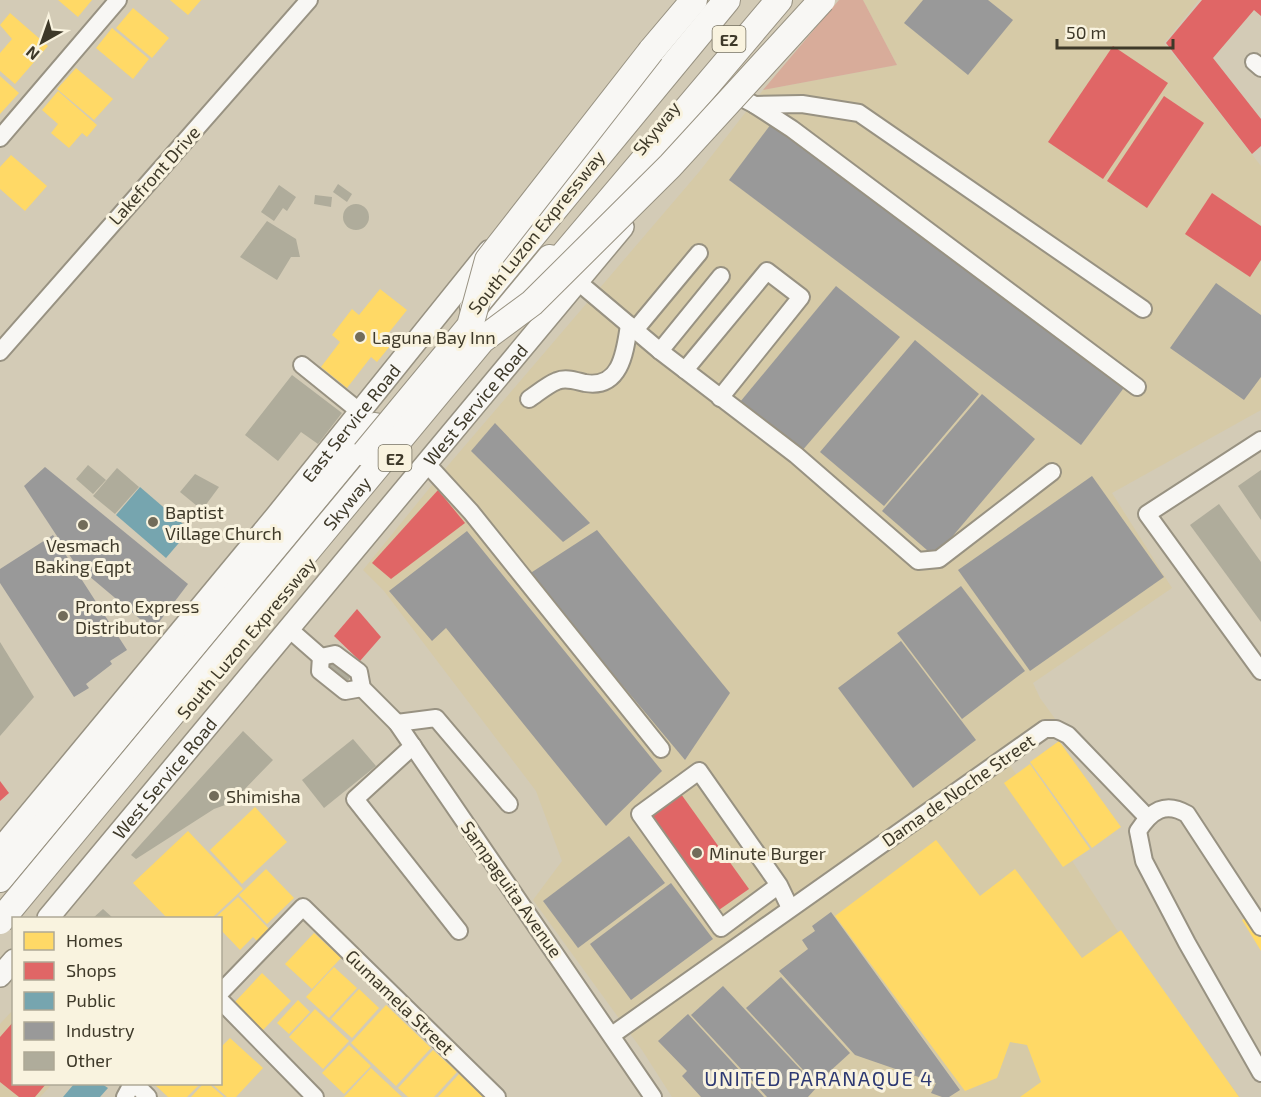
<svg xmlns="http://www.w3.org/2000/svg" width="1261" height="1097" viewBox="0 0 1261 1097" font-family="'Exo 2',sans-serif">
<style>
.built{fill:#d6caa7}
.green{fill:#d8ac9a}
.homes{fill:#ffd966}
.shops{fill:#e06666}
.public{fill:#76a5af}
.industry{fill:#999}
.building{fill:#afac9b}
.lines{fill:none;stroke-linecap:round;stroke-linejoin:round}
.minor-casing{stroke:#989282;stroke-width:20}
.major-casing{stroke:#989282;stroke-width:24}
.highway-casing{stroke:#989282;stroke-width:28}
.minor{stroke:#f8f7f4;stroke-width:16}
.major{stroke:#f8f7f4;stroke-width:21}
.highway{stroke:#f8f7f4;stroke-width:26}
.highway-bridge-casing{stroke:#989282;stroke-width:28;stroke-linecap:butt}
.highway-bridge{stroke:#f8f7f4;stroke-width:26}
.poi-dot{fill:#726c5a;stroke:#f9f3df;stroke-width:2}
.labels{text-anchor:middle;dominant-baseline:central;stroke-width:6;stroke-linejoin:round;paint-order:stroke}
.shield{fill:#f9f3df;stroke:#767160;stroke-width:1.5}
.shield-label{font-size:16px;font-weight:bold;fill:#3e3929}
.street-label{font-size:18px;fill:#3e3929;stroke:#f9f3df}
.poi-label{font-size:18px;fill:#3e3929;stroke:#f9f3df;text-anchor:start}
.neighbourhood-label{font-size:20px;letter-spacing:1.5px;fill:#2d3973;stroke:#f9f3df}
</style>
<rect width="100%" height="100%" fill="#d3cbb6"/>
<g class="built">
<path d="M863,0H1199L1164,43L1261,166V410L1112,493L1172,588L1033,683L1040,698L1061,727L1010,765L1135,958L1240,1097H672L642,1050L533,900L562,861L536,791L384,591L363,570L445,469L699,172L763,90L897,65Z"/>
<path d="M13,1010L14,1084H52L40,1097H0V1024Z"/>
</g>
<path class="green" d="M839,0H863L897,65L763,90Z"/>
<g class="homes">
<path d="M58,0H92L78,17Z"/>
<path d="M170,0H201L188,15Z"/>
<path d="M133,8L169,38L152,58L116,28Z"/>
<path d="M10,13L48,46L15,84L0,71V53L12,39L0,25Z"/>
<path d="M112,28L149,59L133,79L96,48Z"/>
<path d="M76,68L113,99L94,120L57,89Z"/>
<path d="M0,76L19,93L0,114Z"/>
<path d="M58,91L97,125L87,137L82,133L69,148L51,133L58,124L42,110Z"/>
<path d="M11,155L47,186L25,211L0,189V167Z"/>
<path d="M380,289L407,310L383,340L390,346L377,362L371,357L347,388L321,367L340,342L332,335L352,309L359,315Z"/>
<path d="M1059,741L1121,827L1092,848L1030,762Z"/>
<path d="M1030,764L1090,849L1063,867L1004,783Z"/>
<path d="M255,807L287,842L242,884L210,850Z"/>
<path d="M188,831L243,889L212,918H167L133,883Z"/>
<path d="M936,840L980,896L1015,869L1082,958L1121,930L1239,1097H1020L1041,1082L1027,1045L1010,1042L997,1078L965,1091L835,916Z"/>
<path d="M266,869L294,898L267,924L239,895Z"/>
<path d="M238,897L270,930L258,942L253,937L240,950L220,929V918H215Z"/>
<path d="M1260,909L1261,911V951L1242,920Z"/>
<path d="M314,933L341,958L312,989L285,964Z"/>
<path d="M334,967L357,988L329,1018L306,997Z"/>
<path d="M262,973L291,1001L263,1030L234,1003Z"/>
<path d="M359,989L379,1008L352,1038L331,1019Z"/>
<path d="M298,1000L310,1012L289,1034L277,1023Z"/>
<path d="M386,1005L431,1048L396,1086L351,1043Z"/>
<path d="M315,1009L349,1041L323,1069L289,1037Z"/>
<path d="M230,1038L263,1068L236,1097H227L212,1084H220V1048Z"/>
<path d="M349,1045L371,1066L344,1094L322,1073Z"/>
<path d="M433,1050L457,1072L434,1097H408L398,1088Z"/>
<path d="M371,1068L402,1097H344Z"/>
<path d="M459,1074L484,1097H438Z"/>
<path d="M154,1084H200L187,1097H168Z"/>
<path d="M203,1084H209L224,1097H191Z"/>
</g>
<g class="shops">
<path d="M1202,0H1261V16L1254,10L1213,58L1261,119V146L1252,154L1166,43Z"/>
<path d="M1113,46L1168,83L1103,179L1048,142Z"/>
<path d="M1164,96L1204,123L1147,208L1107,181Z"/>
<path d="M1212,193L1261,226V260L1250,277L1185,234Z"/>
<path d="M438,490L465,523L391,579L372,563Z"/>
<path d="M357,609L381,637L360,661L334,636Z"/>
<path d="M0,781L9,793L0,801Z"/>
<path d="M681,794L749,889L716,912L645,816Z"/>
<path d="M14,1021V1084H46L35,1097H19L0,1082V1037Z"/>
</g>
<g class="public">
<path d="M140,487L190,530L166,558L116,515Z"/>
<path d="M74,1084H102L108,1088L100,1097H63Z"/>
</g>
<g class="industry">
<path d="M923,0H988L1013,20L968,75L904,23Z"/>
<path d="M774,120L1126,385L1081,445L729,180Z"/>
<path d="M1216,283L1261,315V377L1244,400L1170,348Z"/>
<path d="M836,286L900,337L801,452L740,402Z"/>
<path d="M915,340L979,394L884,506L820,452Z"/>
<path d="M982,394L1035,439L935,557L882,511Z"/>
<path d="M495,423L590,523L563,542L471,451Z"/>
<path d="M45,467L188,584L153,630L76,565L24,486Z"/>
<path d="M1092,476L1164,577L1030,671L958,570Z"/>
<path d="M597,530L730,693L685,760L529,574Z"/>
<path d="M467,531L662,771L606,826L446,628L432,641L389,591Z"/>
<path d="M53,535L127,650L110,661L112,664L86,684L89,688L74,697L0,583V569Z"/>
<path d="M961,586L1025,671L962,719L897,633Z"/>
<path d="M901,641L976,740L913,788L838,688Z"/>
<path d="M629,836L665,883L578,948L543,901Z"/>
<path d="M671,883L713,939L631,1000L590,944Z"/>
<path d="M831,912L960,1090L949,1097H942L931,1093L936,1083L855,1055L779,971L808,949L802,940L815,931L812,926Z"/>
<path d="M781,977L850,1053L816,1084L746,1008Z"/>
<path d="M723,986L817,1087L808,1097H767L691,1015Z"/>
<path d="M688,1014L764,1097H701L682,1076L687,1071L658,1041Z"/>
</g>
<g class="building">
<path d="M338,184L352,194L347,202L333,192Z"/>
<path d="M279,185L296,197L287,211L283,208L274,221L261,212Z"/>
<path d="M315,195L332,197L331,207L314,204Z"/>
<circle cx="356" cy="217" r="13"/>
<path d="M267,221L296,239L300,257H291L277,280L240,257Z"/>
<path d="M292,375L342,413L318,444L301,432L278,461L245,435Z"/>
<path d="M88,465L106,480L93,494L76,479Z"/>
<path d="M117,468L139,487L115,514L93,496Z"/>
<path d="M1261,470V520L1238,486Z"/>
<path d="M195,474L219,487L202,510L180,492Z"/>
<path d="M1219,504L1261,562V622L1190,525Z"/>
<path d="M0,642L34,697L0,736Z"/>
<path d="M330,660L352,675L347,682L326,667Z"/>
<path d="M243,731L273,760L239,795L250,796L214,809L136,859L131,855Z"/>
<path d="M353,739L376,766L324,808L302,780Z"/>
<path d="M103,909L113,918H93Z"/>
</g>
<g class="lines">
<defs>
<g id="minor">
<path d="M1254,62L1261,68"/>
<path d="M732,93L755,105L802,104L859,113L1143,309"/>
<path d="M755,105L792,129L1137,387"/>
<path d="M0,138L118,0"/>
<path d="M577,281L660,351L796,455L918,561L939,559L1052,472"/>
<path d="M635,330L699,253"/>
<path d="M660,351L721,276"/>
<path d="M0,352L309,0"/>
<path d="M302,365L359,411"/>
<path d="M685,370L767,271L801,297L720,398"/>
<path d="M529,399C538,393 547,385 557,381C566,377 576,381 585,383C621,389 625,352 629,325"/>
<path d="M1261,440L1147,514L1261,671"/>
<path d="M427,464L471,512L661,749"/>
<path d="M289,629L321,657"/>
<path d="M321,657L335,654L359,672L362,688L397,723L653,1097"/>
<path d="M321,657L320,671L345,691L362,688"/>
<path d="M397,723L436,718L509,804"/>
<path d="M413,746L355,799L459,931"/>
<path d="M779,885L721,928L640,814L699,771L779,885L790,908"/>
<path d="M1261,927L1187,814C1165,801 1151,811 1138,831L1144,861L1187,943L1261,1073"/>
<path d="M220,993L303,907L497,1097"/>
<path d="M220,1000L315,1097"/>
<path d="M612,1035L1045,729H1056L1068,735L1147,817"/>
<path d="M135,1084L148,1097"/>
<path d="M125,1097L132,1084"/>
</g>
<g id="major">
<path id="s1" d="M0,849L276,516L489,251"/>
<path id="s2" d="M48,918L623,227"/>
<path d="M0,976L14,960"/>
</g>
<g id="highway">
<path d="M651,51L694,0"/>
<path d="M544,278L779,0"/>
<path d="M473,308L727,0"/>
<path d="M493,327L550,258"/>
<path d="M0,879L375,426"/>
</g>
</defs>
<use href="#minor" class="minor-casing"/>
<use href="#major" class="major-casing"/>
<use href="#highway" class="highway-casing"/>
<use href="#minor" class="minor"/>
<use href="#major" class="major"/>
<use href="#highway" class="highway"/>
<defs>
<g id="highway-bridge">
<path d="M365,453L470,326L488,260L651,51"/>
<path id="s3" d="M0,921L482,340L532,303L670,166L822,0"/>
</g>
</defs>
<use href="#highway-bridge" class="highway-bridge-casing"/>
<use href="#highway-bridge" class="highway-bridge"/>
</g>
<g class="poi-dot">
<circle cx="360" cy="337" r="6"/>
<circle cx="153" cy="522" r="6"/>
<circle cx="83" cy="525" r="6"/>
<circle cx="63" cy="616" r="6"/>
<circle cx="214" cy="796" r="6"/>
<circle cx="697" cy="853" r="6"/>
</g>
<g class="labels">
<g class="shield">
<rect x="712.5" y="26" width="33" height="26" rx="4.5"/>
<rect x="378.5" y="445" width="33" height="26" rx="4.5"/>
</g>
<g class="shield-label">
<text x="729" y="39">E2</text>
<text x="395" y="458">E2</text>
</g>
<g class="street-label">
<text transform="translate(656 128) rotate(-51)">Skyway</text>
<text transform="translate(154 175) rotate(-48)">Lakefront Drive</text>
<text transform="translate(536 232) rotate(-51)">South Luzon Expressway</text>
<text stroke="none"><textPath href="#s2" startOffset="668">West Service Road</textPath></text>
<text stroke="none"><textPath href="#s1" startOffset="552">East Service Road</textPath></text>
<text stroke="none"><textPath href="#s3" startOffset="543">Skyway</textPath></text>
<text transform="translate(246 638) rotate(-50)">South Luzon Expressway</text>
<text stroke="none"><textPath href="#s2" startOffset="182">West Service Road</textPath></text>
<text transform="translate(958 790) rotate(-35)">Dama de Noche Street</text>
<text transform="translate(512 889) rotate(55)">Sampaguita Avenue</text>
<text transform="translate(400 1002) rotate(44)">Gumamela Street</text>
</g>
<g class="poi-label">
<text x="372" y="337">Laguna Bay Inn</text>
<text x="165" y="512">Baptist<tspan x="165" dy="21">Village Church</tspan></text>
<text x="83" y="545" text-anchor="middle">Vesmach<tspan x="83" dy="21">Baking Eqpt</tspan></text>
<text x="75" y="606">Pronto Express<tspan x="75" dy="21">Distributor</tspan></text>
<text x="226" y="796">Shimisha</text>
<text x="709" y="853">Minute Burger</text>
</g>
<g class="neighbourhood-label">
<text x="819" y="1078">UNITED PARANAQUE 4</text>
</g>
</g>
<rect x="12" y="917" width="210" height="168" fill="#f9f3df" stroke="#aea996" stroke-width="1.5"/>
<rect x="24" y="932" width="30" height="18" fill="#ffd966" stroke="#aea996" stroke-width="1.5"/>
<text x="66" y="947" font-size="18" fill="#3e3929">Homes</text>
<rect x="24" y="962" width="30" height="18" fill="#e06666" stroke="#aea996" stroke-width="1.5"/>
<text x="66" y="977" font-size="18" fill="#3e3929">Shops</text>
<rect x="24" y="992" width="30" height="18" fill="#76a5af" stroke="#aea996" stroke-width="1.5"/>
<text x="66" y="1007" font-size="18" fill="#3e3929">Public</text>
<rect x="24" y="1022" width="30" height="18" fill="#999999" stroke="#aea996" stroke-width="1.5"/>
<text x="66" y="1037" font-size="18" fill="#3e3929">Industry</text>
<rect x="24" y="1052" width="30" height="18" fill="#afac9b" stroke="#aea996" stroke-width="1.5"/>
<text x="66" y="1067" font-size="18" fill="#3e3929">Other</text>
<g transform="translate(42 42) rotate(220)" stroke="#f9f3df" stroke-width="4.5" paint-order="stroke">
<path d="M0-4.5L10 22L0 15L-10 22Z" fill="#3e3929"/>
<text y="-9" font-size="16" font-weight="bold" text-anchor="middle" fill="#3e3929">N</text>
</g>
<path d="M1057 39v9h116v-9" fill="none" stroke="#3e3929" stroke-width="3"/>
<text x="1066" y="39" font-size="18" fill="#3e3929" stroke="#f9f3df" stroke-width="4.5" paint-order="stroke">50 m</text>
</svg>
